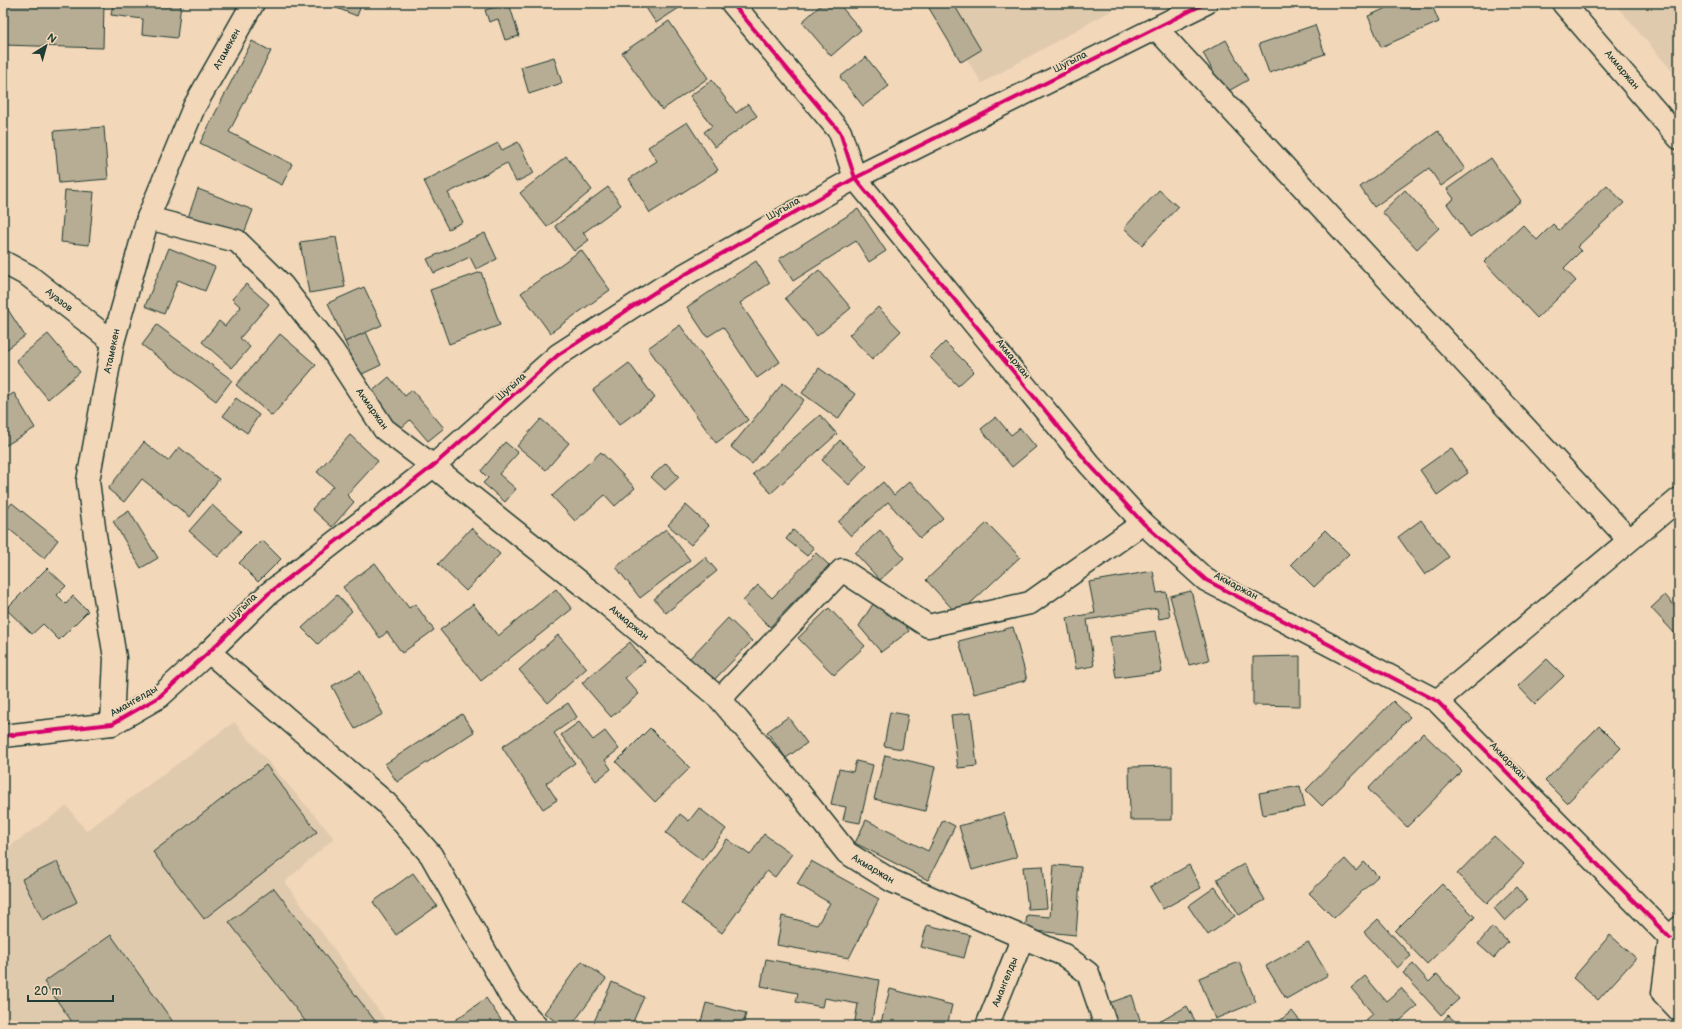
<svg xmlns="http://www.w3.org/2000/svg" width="1682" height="1029" viewBox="0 0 1682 1029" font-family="'Balsamiq Sans',sans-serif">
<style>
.built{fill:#e0caae}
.building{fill:#b7ac94;stroke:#1f3d34}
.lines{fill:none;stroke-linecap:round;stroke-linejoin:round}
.minor-casing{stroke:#1f3d34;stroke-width:25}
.minor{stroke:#f2d7b9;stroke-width:22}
.cycleway-casing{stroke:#f2d7b9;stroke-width:6}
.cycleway{stroke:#d6006c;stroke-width:4}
.labels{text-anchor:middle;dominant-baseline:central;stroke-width:3.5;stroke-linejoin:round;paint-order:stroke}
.street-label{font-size:10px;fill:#1f3d34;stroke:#f2d7b9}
</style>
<rect width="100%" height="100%" fill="#f2d7b9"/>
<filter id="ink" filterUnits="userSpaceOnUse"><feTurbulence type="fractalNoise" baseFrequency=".025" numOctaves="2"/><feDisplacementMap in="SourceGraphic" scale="8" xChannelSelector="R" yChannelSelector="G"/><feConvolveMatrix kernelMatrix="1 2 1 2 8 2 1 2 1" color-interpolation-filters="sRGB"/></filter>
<g filter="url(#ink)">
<g class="built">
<path d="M931,3H1125L982,83Z"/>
<path d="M1614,3H1679V79Z"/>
<path d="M234,722L334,838L285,882L390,1026H3V851L67,806L86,831Z"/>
</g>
<g class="building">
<path d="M3,3H104L103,48L3,45Z"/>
<path d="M113,3L181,4L177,38L142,34L143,19L111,15Z"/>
<path d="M324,3H362L357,16Z"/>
<path d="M509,3L519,36L505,40L498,19L489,22L485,10Z"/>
<path d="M643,3H684L685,4L656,23Z"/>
<path d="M823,3H838L861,30L831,56L802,22Z"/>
<path d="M926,3H953L981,50L961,62Z"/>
<path d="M1398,3H1431L1439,22L1381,47L1368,16Z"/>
<path d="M669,21L708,78L662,110L622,53Z"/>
<path d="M1315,25L1325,54L1269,73L1259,44Z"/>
<path d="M1226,40L1248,80L1225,93L1203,53Z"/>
<path d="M252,41L271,51L229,132L292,164L282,185L200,143Z"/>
<path d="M554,57L562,83L529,94L521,67Z"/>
<path d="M866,57L889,86L863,106L840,77Z"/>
<path d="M712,80L736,113L748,104L757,116L715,147L704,132L712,126L690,96Z"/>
<path d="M687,122L718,170L650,213L629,179L657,161L648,147Z"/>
<path d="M104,127L108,179L59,183L54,131Z"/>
<path d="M1438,131L1465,169L1441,186L1429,168L1374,207L1360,187Z"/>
<path d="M518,142L534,173L516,182L507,163L448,193L463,222L448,229L424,181L498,143L502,150Z"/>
<path d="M566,156L592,190L547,227L520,193Z"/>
<path d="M1491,158L1521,201L1470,237L1447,204L1454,199L1447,189Z"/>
<path d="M1607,185L1624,203L1577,247L1581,251L1564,268L1576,281L1537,318L1484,262L1523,225L1537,240L1553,224L1559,230Z"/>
<path d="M608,187L621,205L583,233L589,240L574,251L555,226Z"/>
<path d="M198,189L253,210L241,241L187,220Z"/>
<path d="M65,190L94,192L89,245L61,242Z"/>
<path d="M1159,190L1178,207L1142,245L1124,228Z"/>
<path d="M1405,190L1439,228L1417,249L1382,212Z"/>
<path d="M858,209L886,251L869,262L856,241L793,281L779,259Z"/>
<path d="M485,233L497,259L476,269L470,257L434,273L427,259Z"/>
<path d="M336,237L345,287L309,293L300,242Z"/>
<path d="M169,248L215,267L205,291L178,280L164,314L145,306Z"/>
<path d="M581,250L610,290L550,333L521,293Z"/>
<path d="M756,261L770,283L740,303L780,362L757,378L723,327L707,337L687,307Z"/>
<path d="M819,270L851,308L817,336L785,298Z"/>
<path d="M481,272L500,325L449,344L430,290Z"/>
<path d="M246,284L269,304L240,338L250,347L232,368L202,342L219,321L225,326L241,307L232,299Z"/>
<path d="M364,287L382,325L345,342L328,303Z"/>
<path d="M5,305L25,336L3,352V307Z"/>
<path d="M878,307L901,331L872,359L849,335Z"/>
<path d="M157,325L232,380L216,401L142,345Z"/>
<path d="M680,325L748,420L716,443L648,348Z"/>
<path d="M366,332L381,365L360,375L345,342Z"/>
<path d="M48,334L80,372L48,399L16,360Z"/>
<path d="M280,334L316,365L272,416L236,385Z"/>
<path d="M945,342L974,371L958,386L930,357Z"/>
<path d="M629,363L655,398L619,425L593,390Z"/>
<path d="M819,368L855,394L838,419L802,393Z"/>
<path d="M389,377L405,396L412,390L444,428L428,441L410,420L400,429L369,394Z"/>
<path d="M783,383L804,400L752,464L731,447Z"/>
<path d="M14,393L35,428L3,447V399Z"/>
<path d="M236,398L259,415L247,433L223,416Z"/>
<path d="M820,415L837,434L771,493L753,474Z"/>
<path d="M996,417L1011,435L1020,428L1036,447L1012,467L981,429Z"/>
<path d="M541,419L569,443L546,470L517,446Z"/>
<path d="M350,435L378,461L347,495L354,502L332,527L312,509L333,486L317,472Z"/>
<path d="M840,440L867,466L849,485L822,460Z"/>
<path d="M144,442L168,461L179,447L219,479L190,517L142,479L124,502L108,489Z"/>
<path d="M505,442L518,453L499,474L516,489L505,502L483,483L488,478L481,471Z"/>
<path d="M1451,448L1468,473L1437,495L1420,470Z"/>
<path d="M601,452L635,488L615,506L605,495L575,521L552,496Z"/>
<path d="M666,463L679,477L665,490L651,477Z"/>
<path d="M910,481L943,518L920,538L888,502L851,536L838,522L883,482L894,495Z"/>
<path d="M12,503L58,540L44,558L3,524V513Z"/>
<path d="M212,505L241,531L218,557L189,531Z"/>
<path d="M686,505L709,526L691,545L668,525Z"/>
<path d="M129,511L158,558L141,568L113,521Z"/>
<path d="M1421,520L1449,557L1425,575L1398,537Z"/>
<path d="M987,523L1020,557L958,615L926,580Z"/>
<path d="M471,528L500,554L466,591L438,564Z"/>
<path d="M666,529L690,560L640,598L616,567Z"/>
<path d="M793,530L814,548L807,556L786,539Z"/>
<path d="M880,530L904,558L880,580L855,553Z"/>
<path d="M1325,530L1349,554L1314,587L1291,564Z"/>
<path d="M262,540L281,559L258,582L239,563Z"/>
<path d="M816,553L829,565L770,627L743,601L758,585L772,598Z"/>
<path d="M705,557L717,571L666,613L654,599Z"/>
<path d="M375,563L409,608L415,604L434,630L402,653L387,632L380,638L343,587Z"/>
<path d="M47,568L66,586L57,595L66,604L73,596L88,611L59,640L43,624L32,634L6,609Z"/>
<path d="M1153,571L1157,593L1166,592L1170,617L1159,619L1157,608L1087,620L1094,666L1076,669L1067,618L1095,613L1089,582Z"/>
<path d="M556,589L572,609L481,681L440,630L473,604L498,636Z"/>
<path d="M1191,591L1209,660L1189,665L1170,596Z"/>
<path d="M337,595L352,611L318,644L302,628Z"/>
<path d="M1665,595L1679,611V638L1651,608Z"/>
<path d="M873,604L898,614L909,631L881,652L859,626Z"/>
<path d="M829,608L865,646L834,675L798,638Z"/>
<path d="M728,618L752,641L712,682L688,660Z"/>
<path d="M1013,627L1027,680L974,694L959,641Z"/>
<path d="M1155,631L1162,672L1116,678L1110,637Z"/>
<path d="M558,635L587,668L548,703L519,670Z"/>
<path d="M630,642L645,661L625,678L639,694L611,717L582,683Z"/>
<path d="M1300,656V706L1253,705V657Z"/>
<path d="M1547,659L1564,676L1535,704L1518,686Z"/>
<path d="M360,671L383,714L355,729L332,686Z"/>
<path d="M1393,701L1410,717L1322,806L1306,790Z"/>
<path d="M568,703L577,717L554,733L575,763L546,783L557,800L543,809L502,747Z"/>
<path d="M890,712L908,715L902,749L884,746Z"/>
<path d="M971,713L977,766L958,768L951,715Z"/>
<path d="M462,714L474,732L397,782L385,764Z"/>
<path d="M788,717L807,743L786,758L767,732Z"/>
<path d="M579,722L593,740L605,731L619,749L605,760L611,769L596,781L561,735Z"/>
<path d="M1599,726L1621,748L1567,803L1545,781Z"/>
<path d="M650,728L690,768L655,802L616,762Z"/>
<path d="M1423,733L1462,771L1407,827L1368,789Z"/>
<path d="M885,755L935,767L925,811L874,799Z"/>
<path d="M856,761L873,765L860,823L843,820L846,807L831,804L839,769L853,772Z"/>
<path d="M266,765L317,832L204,919L153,852Z"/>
<path d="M1172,766V820H1130L1129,767Z"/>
<path d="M1300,786L1305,807L1263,815L1259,793Z"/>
<path d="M699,808L726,829L702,860L666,833L680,814L689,821Z"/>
<path d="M1004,813L1017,857L972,870L959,826Z"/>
<path d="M866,820L928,851L943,820L955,826L928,880L855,843Z"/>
<path d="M764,834L792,854L775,877L767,871L722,933L681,903L727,839L750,855Z"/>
<path d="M1494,836L1524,864L1487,903L1457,874Z"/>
<path d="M1345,859L1356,871L1364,862L1378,876L1334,918L1309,893Z"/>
<path d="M811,861L879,899L849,958L777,945L782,916L817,925L830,903L797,884Z"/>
<path d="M57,862L77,902L43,920L22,879Z"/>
<path d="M1244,864L1265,900L1239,915L1217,879Z"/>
<path d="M1054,865L1081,867L1076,935L1025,930L1027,915L1050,917Z"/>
<path d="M1189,865L1201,888L1163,909L1150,887Z"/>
<path d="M1043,866L1047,908L1028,909L1023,867Z"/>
<path d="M413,873L437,906L396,935L373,902Z"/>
<path d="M1442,884L1475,917L1427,964L1395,931Z"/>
<path d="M1215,887L1235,916L1208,935L1188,906Z"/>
<path d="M1516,887L1527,900L1505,921L1494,908Z"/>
<path d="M274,888L379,1026H309L229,922Z"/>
<path d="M1378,919L1411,956L1397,968L1364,932Z"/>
<path d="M927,925L970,935L964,958L921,947Z"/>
<path d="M1492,927L1508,942L1494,958L1478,944Z"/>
<path d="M111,935L176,1026H75L44,982Z"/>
<path d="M1610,935L1636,958L1598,1000L1573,978Z"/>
<path d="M1308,942L1328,975L1286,999L1266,966Z"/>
<path d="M1676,957L1679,958V995L1673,994Z"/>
<path d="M766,959L879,980L871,1026H854L858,1004L824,998L822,1007L796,1002L798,993L761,986Z"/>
<path d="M582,961L606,979L571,1026H562L544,1013Z"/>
<path d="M1239,962L1256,1002L1215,1019L1199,978Z"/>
<path d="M1413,964L1429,982L1437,974L1459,999L1441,1015L1403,973Z"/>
<path d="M1365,976L1386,1001L1401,988L1417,1006L1394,1026H1359L1373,1014L1351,988Z"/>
<path d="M612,982L644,997L631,1026H592Z"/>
<path d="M890,989L952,1005L947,1026L928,1022L926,1026H880Z"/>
<path d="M1132,995L1142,1026H1116L1109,1003Z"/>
<path d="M486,998L505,1026H457L454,1021Z"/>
<path d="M706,1003L746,1013L743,1026H700Z"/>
<path d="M1187,1006L1198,1026H1159L1158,1023Z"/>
<path d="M1292,1011L1304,1026H1273Z"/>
<path d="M1448,1015L1460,1026H1439Z"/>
</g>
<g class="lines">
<defs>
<g id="minor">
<path d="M732,3L840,132L855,178L1089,464L1143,523L1206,580L1437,701L1670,938"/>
<path d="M1563,3L1679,138"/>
<path d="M1156,28L1629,540"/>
<path d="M148,218L237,241L282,285L333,351L384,429L433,466L609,606L720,699L794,786L847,853L892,881L1064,955L1088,973L1106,1026"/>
<path d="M3,262L29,276L113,342"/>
<path d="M209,652L386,803L431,855L511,997L536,1026"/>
<path d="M720,699L842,570L928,626L1030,603L1143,523"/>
<path d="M1437,701L1679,499"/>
<path d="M112,724L115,658L95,535L88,481L113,342L148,218L194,107L253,3"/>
<path d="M3,736L112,724L159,697L209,652L268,594L433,466L558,355L663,287L855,178L1206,3"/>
<path d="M1679,928L1670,938L1663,993L1679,1010"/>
<path d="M987,1026L1023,937"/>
</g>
</defs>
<use href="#minor" class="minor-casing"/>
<use href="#minor" class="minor"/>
<defs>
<g id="cycleway">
<path d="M732,3L840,132L855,178L1089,464L1143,523L1206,580L1437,701L1670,938"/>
<path d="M3,736L112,724L159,697L209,652L268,594L433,466L558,355L663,287L855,178L1206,3"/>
</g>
</defs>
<use href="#cycleway" class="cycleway-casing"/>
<use href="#cycleway" class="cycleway"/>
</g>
</g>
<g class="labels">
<g class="street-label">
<text transform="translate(227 49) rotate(-61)">Атамекен</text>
<text transform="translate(1070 62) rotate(-27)">Шугыла</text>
<text transform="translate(1622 70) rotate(50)">Акмаржан</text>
<text transform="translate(783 209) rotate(-30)">Шугыла</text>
<text transform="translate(59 300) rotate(38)">Ауэзов</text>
<text transform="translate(112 351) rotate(-78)">Атамекен</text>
<text transform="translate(1013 359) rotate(51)">Акмаржан</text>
<text transform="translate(511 387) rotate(-42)">Шугыла</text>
<text transform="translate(372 409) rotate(55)">Акмаржан</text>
<text transform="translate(1236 586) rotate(28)">Акмаржан</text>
<text transform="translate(242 608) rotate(-44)">Шугыла</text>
<text transform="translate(629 623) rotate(40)">Акмаржан</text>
<text transform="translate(134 701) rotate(-30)">Амангелды</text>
<text transform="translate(1508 761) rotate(46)">Акмаржан</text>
<text transform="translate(873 869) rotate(31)">Акмаржан</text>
<text transform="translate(1005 982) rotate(-68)">Амангелды</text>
</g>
</g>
<rect width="1682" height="1029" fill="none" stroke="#f2d7b9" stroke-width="16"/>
<rect x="8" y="8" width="1666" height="1013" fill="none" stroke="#1f3d34" stroke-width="1.5" filter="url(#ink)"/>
<g transform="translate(46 46) rotate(37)" stroke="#f2d7b9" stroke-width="3" paint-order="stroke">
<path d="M0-3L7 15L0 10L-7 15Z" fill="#1f3d34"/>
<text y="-6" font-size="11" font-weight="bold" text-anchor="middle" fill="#1f3d34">N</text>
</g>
<path d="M28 995v6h85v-6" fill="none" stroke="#1f3d34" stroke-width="2"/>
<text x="34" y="995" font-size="12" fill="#1f3d34" stroke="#f2d7b9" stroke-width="3" paint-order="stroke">20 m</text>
</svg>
